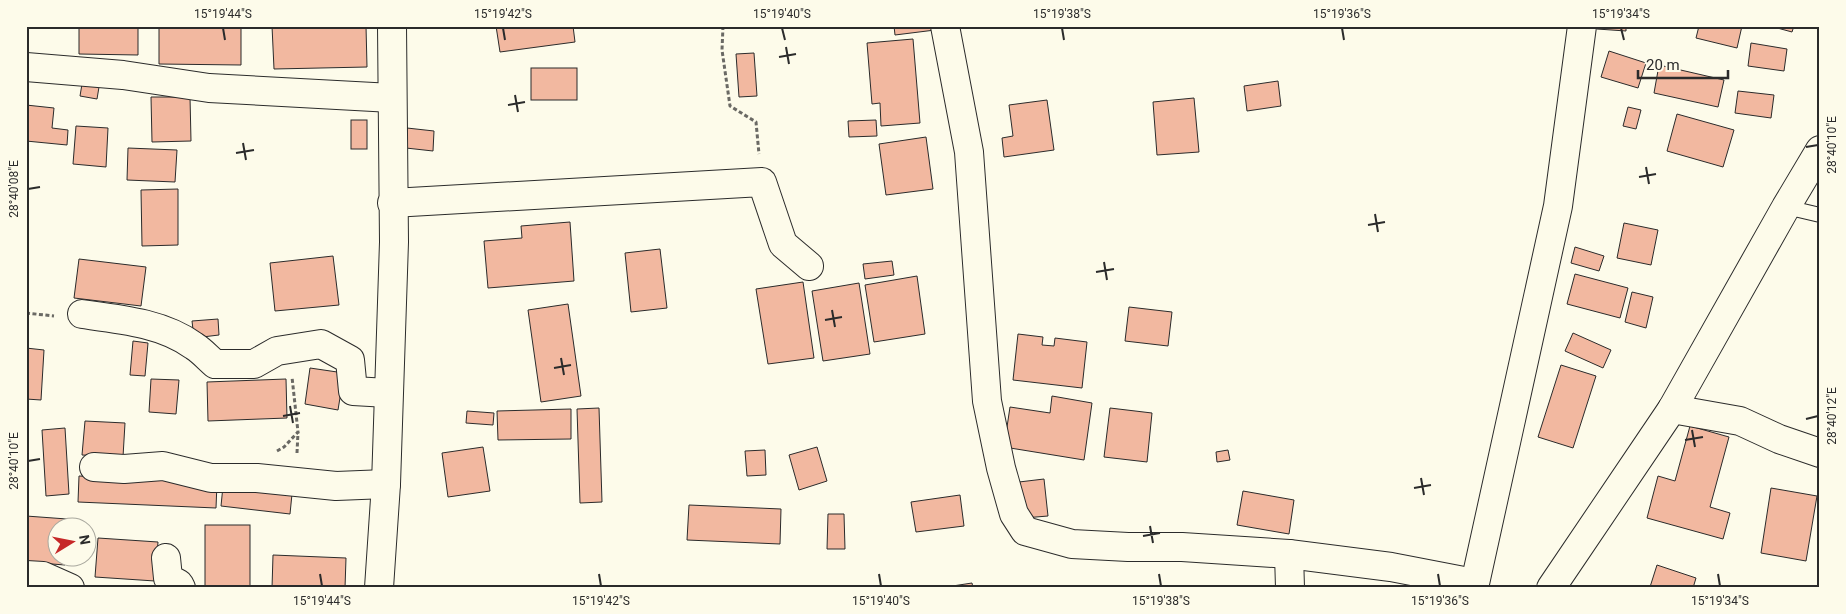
<svg xmlns="http://www.w3.org/2000/svg" width="1846" height="614" viewBox="0 0 1846 614" font-family="Roboto,sans-serif">
<style>
.building{fill:#f2b8a0;stroke:#2b2b2b}
.lines{fill:none;stroke-linecap:round;stroke-linejoin:round}
.service-casing{stroke:#2b2b2b;stroke-width:16}
.minor-casing{stroke:#2b2b2b;stroke-width:30}
.path{stroke:#6a6964;stroke-width:3;stroke-dasharray:4 2.5;stroke-linecap:butt}
.service{stroke:#fdfbea;stroke-width:14}
.minor{stroke:#fdfbea;stroke-width:28}
.ticks{fill:none;stroke:#2b2b2b;stroke-width:2}
.neatline{fill:none;stroke:#2b2b2b;stroke-width:2}
.ticks-label{font-size:12px;text-anchor:middle;fill:#2b2b2b}
</style>
<rect width="100%" height="100%" fill="#fdfbea"/>
<g class="building">
<path d="M79,26H138V55L79,54Z"/>
<path d="M159,26H241V65L159,64Z"/>
<path d="M272,26H366L367,67L274,69Z"/>
<path d="M496,26H573L575,42L500,52Z"/>
<path d="M894,26H934L935,30L895,35Z"/>
<path d="M1597,26H1626V31L1597,29Z"/>
<path d="M1699,26H1742L1737,48L1696,38Z"/>
<path d="M1770,26H1794L1792,32Z"/>
<path d="M913,39L920,123L881,126L880,103L872,104L867,43Z"/>
<path d="M1751,43L1787,49L1784,71L1748,66Z"/>
<path d="M1609,51L1646,63L1638,88L1601,77Z"/>
<path d="M754,53L757,96L739,97L736,54Z"/>
<path d="M1659,65L1724,80L1718,107L1654,93Z"/>
<rect x="531" y="68" width="46" height="32"/>
<path d="M1278,81L1281,106L1247,111L1244,86Z"/>
<path d="M82,84L99,87L97,99L80,96Z"/>
<path d="M1738,91L1774,95L1771,118L1735,113Z"/>
<path d="M151,97H190L191,141L152,142Z"/>
<path d="M1194,98L1199,152L1157,155L1153,102Z"/>
<path d="M1047,100L1054,150L1004,157L1002,138L1013,136L1009,105Z"/>
<path d="M26,105L54,108L52,128L68,130L67,145L26,141Z"/>
<path d="M1628,107L1641,110L1636,129L1623,126Z"/>
<path d="M1677,114L1734,130L1723,167L1667,151Z"/>
<rect x="351" y="120" width="16" height="29"/>
<path d="M876,120L877,136L849,137L848,121Z"/>
<path d="M76,126L108,128L106,167L73,164Z"/>
<path d="M407,128L434,131L433,151L406,148Z"/>
<path d="M926,137L933,189L886,195L879,144Z"/>
<path d="M128,148L177,150L175,182L127,180Z"/>
<path d="M178,189V245L142,246L141,190Z"/>
<path d="M570,222L574,281L488,288L484,241L522,238L521,226Z"/>
<path d="M1624,223L1658,230L1651,265L1617,258Z"/>
<path d="M1575,247L1604,256L1599,271L1571,263Z"/>
<path d="M660,249L667,308L631,312L625,253Z"/>
<path d="M333,256L339,305L275,311L270,263Z"/>
<path d="M79,259L146,267L141,306L74,298Z"/>
<path d="M892,261L894,275L865,279L863,264Z"/>
<path d="M1575,274L1628,288L1620,318L1567,304Z"/>
<path d="M917,276L925,334L874,342L865,285Z"/>
<path d="M803,282L814,358L768,364L756,289Z"/>
<path d="M859,283L870,354L823,361L812,291Z"/>
<path d="M1632,292L1653,297L1646,328L1625,322Z"/>
<path d="M568,304L581,396L541,402L528,310Z"/>
<path d="M1129,307L1172,312L1168,346L1125,341Z"/>
<path d="M218,319L219,335L194,338L192,321Z"/>
<path d="M1573,333L1611,350L1603,368L1565,351Z"/>
<path d="M1018,334L1043,337L1042,345L1054,346L1055,338L1087,342L1082,388L1013,380Z"/>
<path d="M133,341L148,343L145,376L130,375Z"/>
<path d="M26,348L44,350L41,400L26,399Z"/>
<path d="M1561,365L1596,376L1573,448L1538,437Z"/>
<path d="M310,368L344,373L338,410L305,404Z"/>
<path d="M151,379L179,380L176,414L149,412Z"/>
<path d="M286,379L287,418L208,421L207,382Z"/>
<path d="M1052,396L1092,403L1084,460L1004,447L1010,407L1050,413Z"/>
<path d="M599,408L602,502L580,503L577,409Z"/>
<path d="M1110,408L1152,413L1147,462L1104,457Z"/>
<path d="M571,409V439L498,440L497,411Z"/>
<path d="M467,411L494,413L493,425L466,423Z"/>
<path d="M85,421L125,423L123,457L82,455Z"/>
<path d="M1690,426L1729,437L1710,507L1730,513L1723,539L1647,518L1658,476L1675,481Z"/>
<path d="M65,428L69,494L46,496L42,430Z"/>
<path d="M483,447L490,491L448,497L442,453Z"/>
<path d="M817,447L827,481L799,490L789,455Z"/>
<path d="M765,450L766,475L747,476L745,451Z"/>
<path d="M1228,450L1230,460L1217,462L1216,452Z"/>
<path d="M79,476L217,483L216,508L78,502Z"/>
<path d="M1044,479L1048,516L1024,518L1019,482Z"/>
<path d="M223,486L292,494L290,514L221,506Z"/>
<path d="M1771,488L1817,496L1806,561L1761,553Z"/>
<path d="M1243,491L1294,500L1289,534L1237,525Z"/>
<path d="M960,495L964,526L916,532L911,502Z"/>
<path d="M689,505L781,509L780,544L687,540Z"/>
<path d="M828,514H844L845,549H827Z"/>
<path d="M26,516L67,519V526H58V556H65V565L26,562Z"/>
<rect x="205" y="525" width="45" height="63"/>
<path d="M98,538L158,542L155,581L95,577Z"/>
<path d="M273,555L346,558L345,588H272Z"/>
<path d="M1657,565L1696,578L1693,588H1643L1644,586L1650,587Z"/>
<path d="M972,583L973,588H946V587Z"/>
</g>
<g class="lines">
<defs>
<path id="service" d="M1786,207L1820,215"/>
<g id="minor">
<path d="M945,26L969,152L987,401L1001,468L1014,514L1025,531L1072,544L1128,547H1182L1289,554L1391,567L1474,583"/>
<path d="M26,67L123,75L209,88L392,98"/>
<path d="M392,203L762,182L783,244L809,266"/>
<path d="M82,314C119,319 163,323 194,346C202,351 208,358 215,364H254L277,351L321,344L350,360L353,391L388,393"/>
<path d="M1672,409L1740,421L1779,439L1820,453"/>
<path d="M94,467L124,469L163,466L211,478H257L336,486L386,484"/>
<path d="M1289,554L1290,588"/>
<path d="M166,558L168,578L179,584L181,588"/>
<path d="M26,575L43,576L70,588"/>
<path d="M379,588L386,484L394,242L392,26"/>
<path d="M1474,588L1558,206L1582,26"/>
<path d="M1551,588L1672,409L1786,207L1820,150"/>
</g>
</defs>
<use href="#service" class="service-casing"/>
<use href="#minor" class="minor-casing"/>
<g class="path">
<path d="M723,26L722,50L730,106L756,122L759,154"/>
<path d="M26,313L54,316"/>
<path d="M277,451L284,447L298,432L292,377"/>
<path d="M297,453L298,432"/>
</g>
<use href="#service" class="service"/>
<use href="#minor" class="minor"/>
</g>
<path class="ticks" d="M223,28L225,40M503,28L505,40M782,28L785,40M1062,28L1064,40M1342,28L1344,40M1621,28L1624,40M786,47L789,64M779,57L796,54M515,95L518,112M508,105L525,102M243,143L246,160M1806,147L1818,145M236,153L254,150M1646,167L1649,184M1639,177L1656,174M28,189L40,187M1375,214L1378,232M1368,225L1385,222M1104,262L1107,280M1096,272L1114,269M832,310L835,327M825,320L842,317M561,358L564,375M554,368L571,365M290,406L293,423M283,416L300,413M1806,419L1818,416M1692,430L1695,447M1685,440L1703,437M28,461L40,459M1421,478L1424,495M1414,488L1431,485M1150,526L1153,543M1143,536L1160,533M320,574L322,586M599,574L601,586M879,574L881,586M1159,574L1161,586M1438,574L1440,586M1718,574L1720,586"/>
<rect width="1846" height="614" fill="none" stroke="#fdfbea" stroke-width="55"/>
<g transform="translate(72 542) rotate(80)"><circle r="24" fill="#fdfbea" stroke="#a9a89e"/>
<path d="M0-4L9 19L0 12L-9 19Z" fill="#c62828"/>
<text y="-8" font-size="14" font-weight="bold" text-anchor="middle" fill="#2b2b2b">N</text>
</g>
<path d="M1638 70v8h90v-8" fill="none" stroke="#2b2b2b" stroke-width="2.5"/>
<text x="1646" y="70" font-size="15" fill="#2b2b2b" stroke="#fdfbea" stroke-width="4" paint-order="stroke">20 m</text>
<rect x="28" y="28" width="1790" height="558" class="neatline"/>
<g class="ticks-label">
<text x="223" y="18">15°19'44"S</text>
<text x="503" y="18">15°19'42"S</text>
<text x="782" y="18">15°19'40"S</text>
<text x="1062" y="18">15°19'38"S</text>
<text x="1342" y="18">15°19'36"S</text>
<text x="1621" y="18">15°19'34"S</text>
<text transform="translate(1832 145) rotate(-90)" y="4">28°40'10"E</text>
<text transform="translate(14 189) rotate(-90)" y="4">28°40'08"E</text>
<text transform="translate(1832 416) rotate(-90)" y="4">28°40'12"E</text>
<text transform="translate(14 461) rotate(-90)" y="4">28°40'10"E</text>
<text x="322" y="605">15°19'44"S</text>
<text x="601" y="605">15°19'42"S</text>
<text x="881" y="605">15°19'40"S</text>
<text x="1161" y="605">15°19'38"S</text>
<text x="1440" y="605">15°19'36"S</text>
<text x="1720" y="605">15°19'34"S</text>
</g>
</svg>
